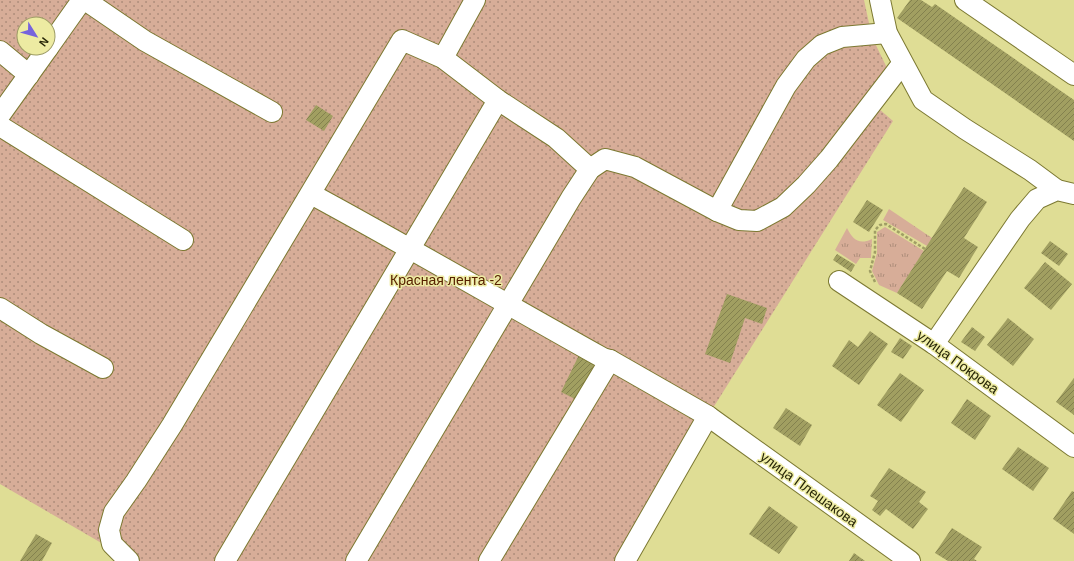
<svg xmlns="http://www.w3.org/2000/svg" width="1074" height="561" viewBox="0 0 1074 561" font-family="Arial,sans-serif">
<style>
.grass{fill:url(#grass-tufts)}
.garden{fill:url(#garden-dots)}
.building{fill:url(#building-hatch)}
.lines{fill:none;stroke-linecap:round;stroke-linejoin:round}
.minor-casing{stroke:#7c7932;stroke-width:22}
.path{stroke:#a09e65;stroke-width:2.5;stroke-dasharray:3 2;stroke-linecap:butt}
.minor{stroke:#fff;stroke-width:20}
.labels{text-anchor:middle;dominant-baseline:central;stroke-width:3;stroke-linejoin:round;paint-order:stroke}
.park-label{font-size:14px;fill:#572100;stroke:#edeba2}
.street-label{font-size:14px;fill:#262507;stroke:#edeba2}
</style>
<defs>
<pattern id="grass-tufts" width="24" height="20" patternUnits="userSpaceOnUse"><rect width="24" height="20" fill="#d7ad98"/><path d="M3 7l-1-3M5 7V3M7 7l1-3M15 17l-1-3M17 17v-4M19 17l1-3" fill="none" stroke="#ae8d7a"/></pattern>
<pattern id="garden-dots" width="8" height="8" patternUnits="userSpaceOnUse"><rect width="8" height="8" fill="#d7ad98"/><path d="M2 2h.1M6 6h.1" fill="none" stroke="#ae8d7a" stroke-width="1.8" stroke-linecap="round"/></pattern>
<pattern id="building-hatch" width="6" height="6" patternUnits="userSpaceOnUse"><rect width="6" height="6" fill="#a19f61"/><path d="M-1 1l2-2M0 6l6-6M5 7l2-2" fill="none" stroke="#83814e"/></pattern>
</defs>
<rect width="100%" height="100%" fill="#dfdd95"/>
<g class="grass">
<path d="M889,209L932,238L927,246L883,220Z"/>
<path d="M885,227L924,251L897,293L879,285L872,271L877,253V232Z"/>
<path d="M847,228C853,240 859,245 872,239L871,258H860L856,264L835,250Z"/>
</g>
<g class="garden">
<path d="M0,0H77L48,41V24H24V48H43L0,114Z"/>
<path d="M85,0H864L872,37L887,68L871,102L893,121L708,416L625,561H129L122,555L0,484V130Z"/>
</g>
<g class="building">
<path d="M910,0H921L932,7L935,4L1074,100V141L897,18Z"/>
<path d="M316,105L333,116L324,131L306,120Z"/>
<path d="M964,187L987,202L964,238L978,247L959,278L947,271L922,309L897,293Z"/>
<path d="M867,200L883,210L869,232L853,222Z"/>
<path d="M1050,241L1068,254L1059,266L1041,253Z"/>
<path d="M837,254L855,265L851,272L833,260Z"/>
<path d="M1045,262L1072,284L1051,310L1024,288Z"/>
<path d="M727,294L767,308L762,324L745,318L730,363L705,354Z"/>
<path d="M1008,318L1034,339L1013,366L987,345Z"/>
<path d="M972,327L985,337L975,351L961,342Z"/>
<path d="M870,331L888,344L859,385L832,366L849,340L858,347Z"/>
<path d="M900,338L912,346L903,359L891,352Z"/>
<path d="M579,355L595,363L577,400L561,392Z"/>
<path d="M900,373L924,390L901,422L877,405Z"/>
<path d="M1074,378V415L1056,402Z"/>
<path d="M967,399L991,416L975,440L951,423Z"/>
<path d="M786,408L812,425L800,446L773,428Z"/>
<path d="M1018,447L1049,468L1033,491L1002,469Z"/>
<path d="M889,468L926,492L919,502L928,509L913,529L886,509L880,516L872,510L878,501L870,496Z"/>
<path d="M1072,491L1074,492V534L1053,519Z"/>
<path d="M769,506L798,527L779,554L749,534Z"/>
<path d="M952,528L982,547L974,559L977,561H948L935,553Z"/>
<path d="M36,534L52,543L42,561H20Z"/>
<path d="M854,553L865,561H849Z"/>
</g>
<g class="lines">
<defs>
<g id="minor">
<path d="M85,0L145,41L272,112"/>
<path d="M880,0L887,33L923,100L965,129L1030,170L1057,190"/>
<path d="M965,0L1074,75"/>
<path d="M48,48L82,0"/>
<path d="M0,51L29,75"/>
<path d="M443,58L475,0"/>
<path d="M0,115L48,48"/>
<path d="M0,126L183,240"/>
<path d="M311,194C409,247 506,304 603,358L610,360L708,416L910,561"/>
<path d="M717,211L786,86L806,59L822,45L842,37L887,33"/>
<path d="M839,281L934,344L1074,447"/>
<path d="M0,308L41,334L103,368"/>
<path d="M934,344L1020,219L1037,199L1057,190L1074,194"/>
<path d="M129,561L112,544L109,530L114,512L136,481L172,425L402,40L443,58L498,100L556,138L590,169"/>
<path d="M225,561L498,100"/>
<path d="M356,561L571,198L590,169L605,159L635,167L717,211L739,220L757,221L783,207L806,185L829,159L902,64"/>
<path d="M489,561L610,360"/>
<path d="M625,561L708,416"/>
</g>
</defs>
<use href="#minor" class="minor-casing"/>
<path class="path" d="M875,282L870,271L875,252V230L880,225L886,224L925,249"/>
<use href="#minor" class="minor"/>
</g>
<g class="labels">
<g class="park-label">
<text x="446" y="280">Красная лента -2</text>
</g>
<g class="street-label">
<text transform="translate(958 362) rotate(36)">улица Покрова</text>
<text transform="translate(809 489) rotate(36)">улица Плешакова</text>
</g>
</g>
<g transform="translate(36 36) rotate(127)"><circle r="19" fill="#edeba2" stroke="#9d9c64"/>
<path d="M0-3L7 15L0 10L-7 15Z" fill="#7663dd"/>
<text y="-6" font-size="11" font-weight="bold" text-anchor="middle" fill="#262507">N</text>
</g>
</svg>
